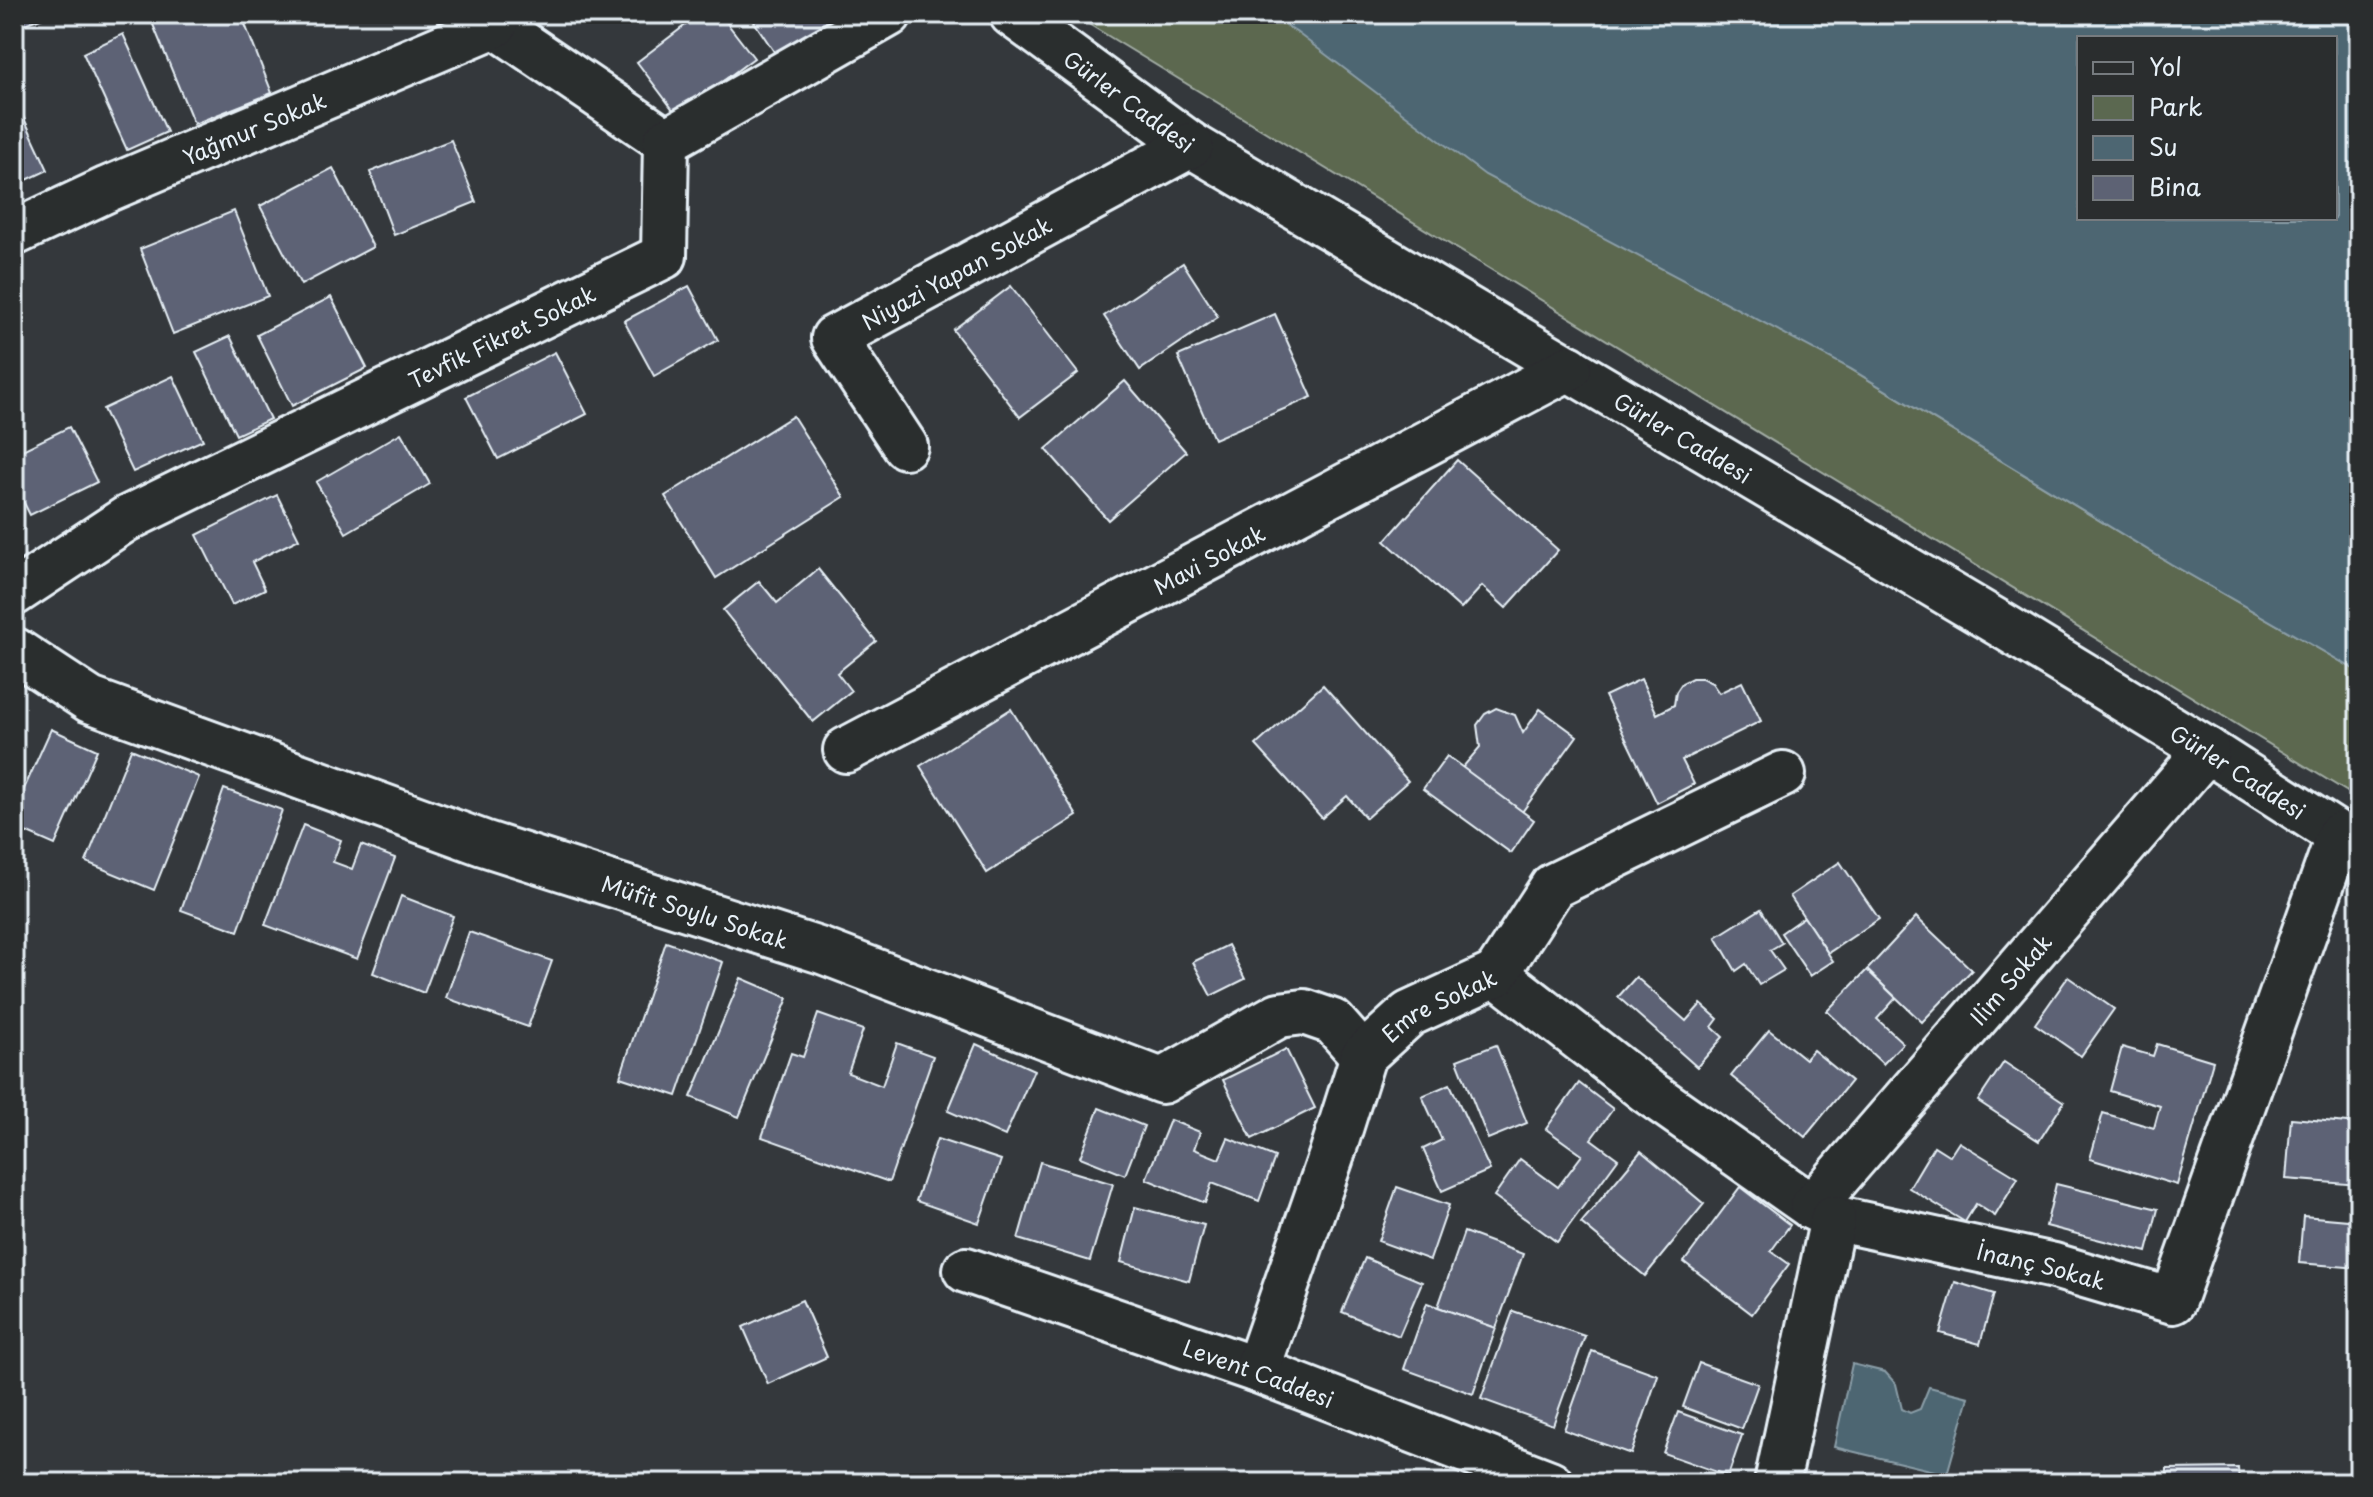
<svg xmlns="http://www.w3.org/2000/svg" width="2373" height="1497" viewBox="0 0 2373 1497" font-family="'Playpen Sans',sans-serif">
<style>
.green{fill:#5b6850;stroke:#a2aca4;stroke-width:2}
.water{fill:#4d6672;stroke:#8b9ea8;stroke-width:2;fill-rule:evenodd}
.building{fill:#5d6274;stroke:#e8f1f8;stroke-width:2}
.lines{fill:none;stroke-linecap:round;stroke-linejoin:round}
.minor-casing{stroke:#e8f1f8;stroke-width:50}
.minor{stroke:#2a2d2e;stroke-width:44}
.labels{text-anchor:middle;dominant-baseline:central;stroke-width:6;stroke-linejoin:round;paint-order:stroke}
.street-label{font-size:22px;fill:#e8f1f8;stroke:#2a2d2e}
</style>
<rect width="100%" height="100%" fill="#34383c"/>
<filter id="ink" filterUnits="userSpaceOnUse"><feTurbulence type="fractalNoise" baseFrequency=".0125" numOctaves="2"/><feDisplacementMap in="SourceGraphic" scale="16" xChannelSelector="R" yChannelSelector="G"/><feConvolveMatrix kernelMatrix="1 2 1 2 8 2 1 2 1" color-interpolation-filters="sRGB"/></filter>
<g filter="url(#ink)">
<path class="green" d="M1076,14H1267L2171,564L2359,672V799L1087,23Z"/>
<g class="water">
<path d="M1267,14H2359V672L2171,564L1851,369L1485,175L1296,32ZM2079,38H2335V218H2079Z"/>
<path d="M1852,1364L1885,1372L1896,1384L1902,1409L1910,1413L1920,1409L1929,1387L1969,1397L1947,1474L1834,1447Z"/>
</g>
<g class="building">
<path d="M14,14H51L14,28Z"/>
<path d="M153,14H241L272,93L194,124L149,15Z"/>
<path d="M700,14H720L754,58L677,115L637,62Z"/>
<path d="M749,14H838L777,56Z"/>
<path d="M123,34L167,132L127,150L83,53Z"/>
<path d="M14,97L48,170L14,186Z"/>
<path d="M451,140L476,202L394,235L370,172Z"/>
<path d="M333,168L373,247L301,285L260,206Z"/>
<path d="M234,211L268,296L173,334L140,249Z"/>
<path d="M1183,263L1218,317L1140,370L1104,316Z"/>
<path d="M689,286L718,340L654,376L624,321Z"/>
<path d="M1011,286L1078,373L1020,417L953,330Z"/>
<path d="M331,297L367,368L292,406L257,335Z"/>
<path d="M1275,314L1312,397L1214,439L1178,356Z"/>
<path d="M230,336L270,419L236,435L196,352Z"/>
<path d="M555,352L587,414L498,459L466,397Z"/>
<path d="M173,376L203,440L133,472L103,409Z"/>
<path d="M1125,381L1186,452L1108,520L1046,449Z"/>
<path d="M793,416L844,497L716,578L665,496Z"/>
<path d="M69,427L97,482L30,515L14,483V454Z"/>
<path d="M401,433L430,484L346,533L316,482Z"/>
<path d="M1457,460L1558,550L1506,608L1482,586L1461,609L1385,541Z"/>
<path d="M277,495L299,539L252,562L265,589L232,605L197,535Z"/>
<path d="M818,569L876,641L837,673L851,691L813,722L723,610L759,581L777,603Z"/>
<path d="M1692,678H1702L1712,683L1719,693L1742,682L1761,721L1682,760L1694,784L1657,803L1605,696L1641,679L1657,714L1674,705L1676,692L1682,683Z"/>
<path d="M1323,685L1408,781L1366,818L1347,796L1322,818L1256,745Z"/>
<path d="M1496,708L1515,715L1523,733L1540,709L1577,736L1522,812L1462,768L1480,747L1477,725L1485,714Z"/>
<path d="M1011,709L1077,816L987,873L920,766Z"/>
<path d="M51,729L97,750L55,845L14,827V811Z"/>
<path d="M131,749L199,777L154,890L86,862Z"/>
<path d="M1447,756L1534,820L1511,853L1423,789Z"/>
<path d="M224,789L282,810L238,931L181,910Z"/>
<path d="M303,825L341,840L333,862L352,869L361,845L395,858L357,959L265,925Z"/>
<path d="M1840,862L1879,919L1828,953L1790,896Z"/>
<path d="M401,896L453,916L424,993L373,973Z"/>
<path d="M1761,909L1782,943L1770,950L1784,970L1759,985L1746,964L1736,971L1716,937Z"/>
<path d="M1804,917L1833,961L1810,976L1781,933Z"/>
<path d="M1916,917L1972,970L1922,1022L1867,970Z"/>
<path d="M469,932L552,961L528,1027L446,998Z"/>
<path d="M666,942L723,962L677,1096L620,1077Z"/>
<path d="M1228,945L1245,979L1211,996L1193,962Z"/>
<path d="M1867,970L1896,998L1877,1019L1903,1043L1883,1064L1827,1011Z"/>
<path d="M1636,977L1686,1021L1701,1004L1718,1019L1712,1027L1723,1037L1697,1067L1618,997Z"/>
<path d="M2068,977L2114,1009L2081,1056L2035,1024Z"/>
<path d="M741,978L788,998L739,1117L691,1097Z"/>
<path d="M818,1014L863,1030L848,1073L882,1086L897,1043L933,1056L889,1182L762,1137L791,1053L803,1057Z"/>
<path d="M1769,1030L1805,1059L1813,1050L1851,1081L1805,1137L1731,1076Z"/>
<path d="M976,1044L1034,1070L1005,1136L948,1111Z"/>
<path d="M2157,1044L2213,1061L2177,1185L2090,1159L2103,1113L2154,1128L2160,1106L2110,1091L2122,1047L2153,1056Z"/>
<path d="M1496,1045L1527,1123L1488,1139L1457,1060Z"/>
<path d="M1286,1049L1315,1108L1252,1139L1223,1080Z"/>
<path d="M2004,1062L2064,1102L2039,1141L1978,1101Z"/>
<path d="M1579,1083L1613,1109L1591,1139L1618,1159L1557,1242L1494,1196L1520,1159L1558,1187L1582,1155L1546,1129Z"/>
<path d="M1450,1084L1490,1170L1442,1191L1423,1149L1442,1140L1422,1096Z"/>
<path d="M1099,1108L1144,1126L1125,1175L1080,1157Z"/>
<path d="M2291,1118L2359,1124V1185L2286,1179Z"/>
<path d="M1170,1120L1200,1132L1194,1149L1219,1159L1228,1138L1275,1157L1259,1201L1212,1183L1205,1203L1146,1179Z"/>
<path d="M937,1139L1001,1160L979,1223L916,1201Z"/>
<path d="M1959,1142L2018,1178L1995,1216L1976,1204L1965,1222L1909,1188L1934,1146L1950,1156Z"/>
<path d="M1641,1151L1704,1204L1645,1276L1581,1223Z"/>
<path d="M1040,1162L1113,1184L1090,1261L1018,1239Z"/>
<path d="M2056,1184L2158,1209L2147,1252L2046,1226Z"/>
<path d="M1397,1187L1449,1205L1430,1260L1378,1241Z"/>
<path d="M1740,1187L1790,1225L1771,1251L1789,1264L1752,1314L1684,1262Z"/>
<path d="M1135,1207L1204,1225L1189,1281L1121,1262Z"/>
<path d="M2303,1216L2359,1221V1268L2299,1263Z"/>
<path d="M1464,1232L1523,1254L1496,1328L1438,1307Z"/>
<path d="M1365,1258L1422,1282L1399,1336L1342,1312Z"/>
<path d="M1955,1282L1994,1294L1980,1344L1940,1333Z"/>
<path d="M802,1300L827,1357L768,1384L743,1327Z"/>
<path d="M1427,1303L1496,1328L1473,1394L1404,1369Z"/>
<path d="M1513,1311L1585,1336L1553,1425L1481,1399Z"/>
<path d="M1592,1351L1658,1375L1631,1454L1564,1430Z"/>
<path d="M1699,1363L1758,1384L1742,1429L1683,1407Z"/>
<path d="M1678,1412L1742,1435L1728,1476L1663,1453Z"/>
<path d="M2238,1468L2239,1483H2167V1469Z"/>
</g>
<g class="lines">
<defs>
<g id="minor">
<path d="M486,14L495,25L666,141"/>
<path id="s1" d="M1012,14L1191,145L2005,627L2207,750L2339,835L2359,853"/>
<path id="s2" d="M14,233L108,189L495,25"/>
<path id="s3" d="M905,446L834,338L1191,145"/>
<path id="s4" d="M14,593L126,519L664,256L666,141L889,14"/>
<path id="s5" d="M14,650L90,700L483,843L822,951L1162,1081L1279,1015L1304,1012L1333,1022L1363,1056"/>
<path id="s6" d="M846,750L1569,368"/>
<path id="s7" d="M1496,974L1647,1091L1812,1207L1833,1218L2054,1266L2173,1301L2339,835"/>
<path id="s8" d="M1812,1207L2207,750"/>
<path id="s9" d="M966,1270L1257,1370L1550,1483"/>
<path id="s10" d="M1257,1370L1331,1157L1363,1056L1409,1014L1496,974L1553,886L1783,774"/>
<path d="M1777,1483L1833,1218"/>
</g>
</defs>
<use href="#minor" class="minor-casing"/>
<use href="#minor" class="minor"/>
</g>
</g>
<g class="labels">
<g class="street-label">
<text stroke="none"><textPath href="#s1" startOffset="146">Gürler Caddesi</textPath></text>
<text stroke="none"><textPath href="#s2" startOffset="262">Yağmur Sokak</textPath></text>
<text stroke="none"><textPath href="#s3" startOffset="268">Niyazi Yapan Sokak</textPath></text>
<text stroke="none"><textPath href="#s4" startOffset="552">Tevfik Fikret Sokak</textPath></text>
<text stroke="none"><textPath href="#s1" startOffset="794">Gürler Caddesi</textPath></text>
<text stroke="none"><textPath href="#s6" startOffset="410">Mavi Sokak</textPath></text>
<text stroke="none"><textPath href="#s1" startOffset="1442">Gürler Caddesi</textPath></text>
<text stroke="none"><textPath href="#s5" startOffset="732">Müfit Soylu Sokak</textPath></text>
<text stroke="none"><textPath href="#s8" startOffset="302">Ilim Sokak</textPath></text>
<text stroke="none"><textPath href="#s10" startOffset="424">Emre Sokak</textPath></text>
<text stroke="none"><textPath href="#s7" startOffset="630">İnanç Sokak</textPath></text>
<text stroke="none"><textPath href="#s9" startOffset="310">Levent Caddesi</textPath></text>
</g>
</g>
<rect width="2373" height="1497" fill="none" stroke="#2a2d2e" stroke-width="48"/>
<rect x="24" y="24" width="2325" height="1449" fill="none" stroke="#e8f1f8" stroke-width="3" filter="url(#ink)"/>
<rect x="2077" y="36" width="260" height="184" fill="#2a2d2e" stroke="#767b7f" stroke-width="2"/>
<rect x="2093" y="62" width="40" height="12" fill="#2a2d2e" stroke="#767b7f" stroke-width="2"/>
<text x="2149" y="76" font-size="24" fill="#e8f1f8">Yol</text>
<rect x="2093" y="96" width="40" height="24" fill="#5b6850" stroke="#767b7f" stroke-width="2"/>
<text x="2149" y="116" font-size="24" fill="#e8f1f8">Park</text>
<rect x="2093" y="136" width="40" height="24" fill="#4d6672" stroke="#767b7f" stroke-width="2"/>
<text x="2149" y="156" font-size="24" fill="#e8f1f8">Su</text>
<rect x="2093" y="176" width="40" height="24" fill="#5d6274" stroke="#767b7f" stroke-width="2"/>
<text x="2149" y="196" font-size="24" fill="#e8f1f8">Bina</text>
</svg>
